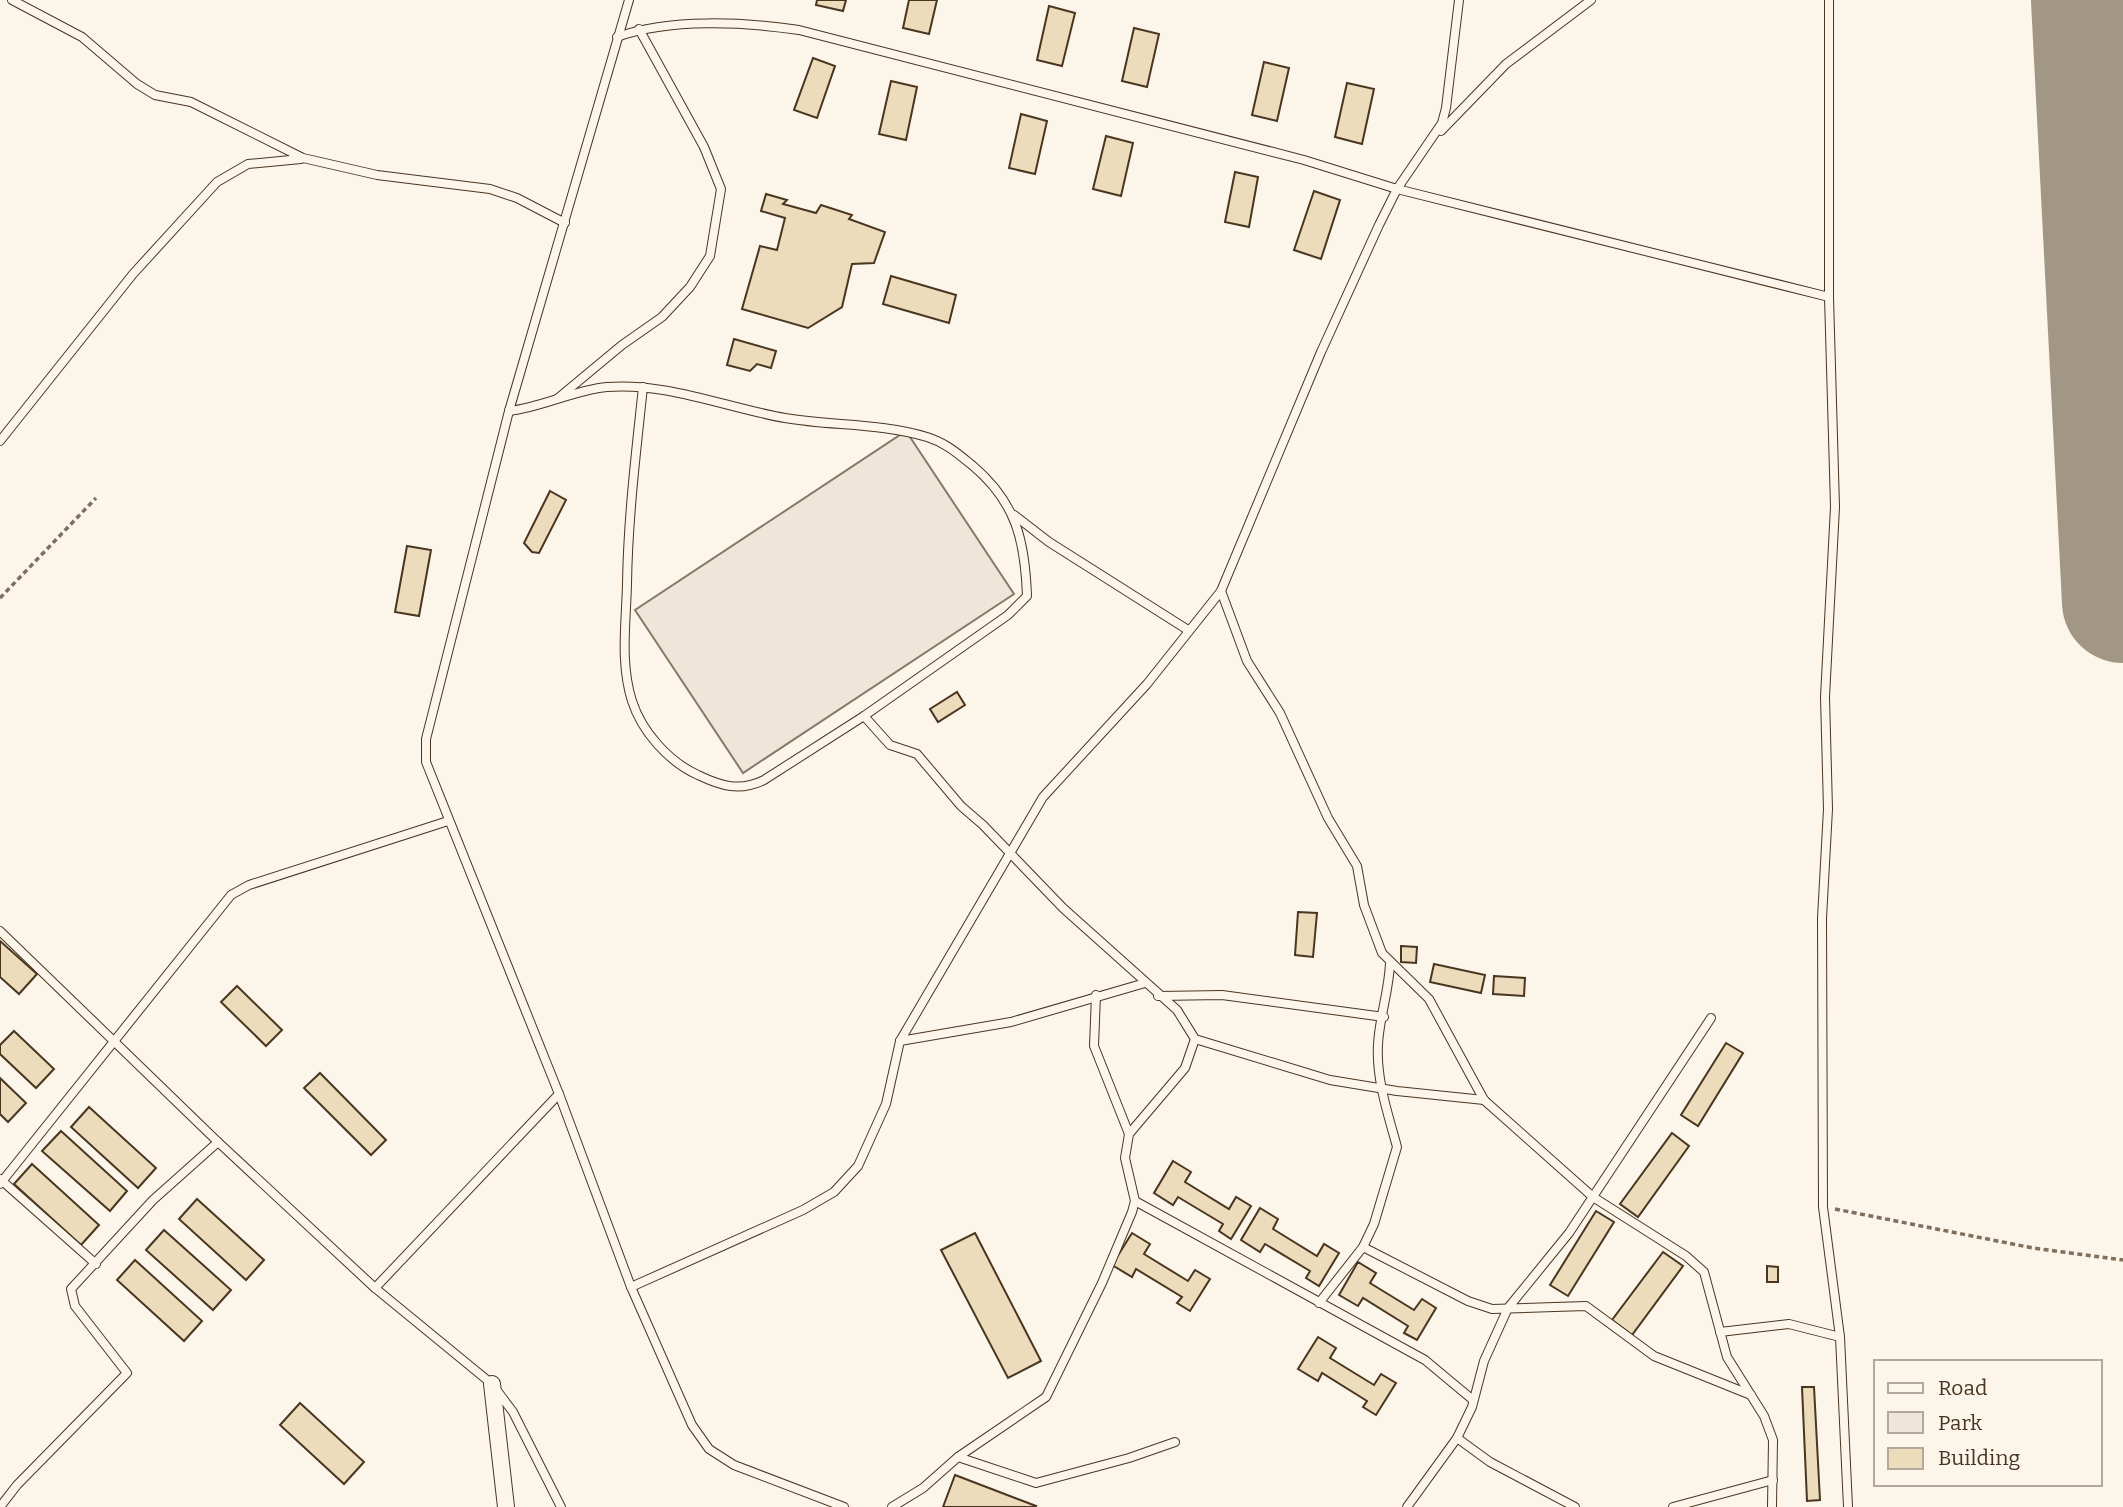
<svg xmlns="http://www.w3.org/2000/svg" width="2123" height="1507" viewBox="0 0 2123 1507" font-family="Bitter,serif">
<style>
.green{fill:#ede6d9;stroke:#887966;stroke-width:2}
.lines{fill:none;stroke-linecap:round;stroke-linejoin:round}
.runway{stroke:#a29684;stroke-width:122}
.building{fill:#ecdcbc;stroke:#4a3520;stroke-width:2}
.service-casing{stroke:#4a3520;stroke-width:10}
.minor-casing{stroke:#4a3520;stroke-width:18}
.path{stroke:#7f6f5c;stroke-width:3.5;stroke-dasharray:5 3.5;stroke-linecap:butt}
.service{stroke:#fbf6e9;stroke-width:8}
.minor{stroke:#fbf6e9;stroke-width:16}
</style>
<rect width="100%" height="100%" fill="#fbf6e9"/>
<path class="green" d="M906,431L1014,594L743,773L635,610Z"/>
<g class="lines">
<path class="runway" d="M2092,0L2123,602"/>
</g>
<g class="building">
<path d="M817,0H846L843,11L816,5Z"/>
<path d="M909,0H937L929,34L903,28Z"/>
<path d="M1049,6L1075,13L1062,66L1037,60Z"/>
<path d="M1134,28L1159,34L1147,87L1122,81Z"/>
<path d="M813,58L835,66L817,118L794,110Z"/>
<path d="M1264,62L1289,68L1277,121L1252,115Z"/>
<path d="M891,81L917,87L906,140L879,134Z"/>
<path d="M1347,83L1374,89L1362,144L1335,137Z"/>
<path d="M1021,114L1047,121L1035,174L1009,168Z"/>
<path d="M1106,136L1133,143L1121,196L1093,189Z"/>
<path d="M1235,172L1258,177L1249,227L1225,222Z"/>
<path d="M1314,191L1340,200L1321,259L1294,250Z"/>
<path d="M766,194L787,200L783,204L816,213L821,205L852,215L849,219L885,232L874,263L852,264L842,307L808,328L742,309L760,246L777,250L785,218L761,211Z"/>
<path d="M891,276L956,295L949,323L883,304Z"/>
<path d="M734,339L776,351L771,368L757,364L750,371L727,365Z"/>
<path d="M550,491L566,500L539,553L532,552L524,543Z"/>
<path d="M407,546L431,550L419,616L395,612Z"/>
<path d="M957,692L965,705L938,722L930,709Z"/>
<path d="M1298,912L1317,913L1313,957L1295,955Z"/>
<path d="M0,941L37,974L19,994L0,977Z"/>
<path d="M1401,946L1417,947L1416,963L1401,962Z"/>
<path d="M1434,964L1485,975L1481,993L1430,982Z"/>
<path d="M1494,976L1525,978L1524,996L1493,994Z"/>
<path d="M237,986L282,1030L266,1046L221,1002Z"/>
<path d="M14,1031L54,1069L36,1088L0,1054V1045Z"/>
<path d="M1726,1043L1743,1053L1698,1126L1681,1115Z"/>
<path d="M320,1073L386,1140L371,1155L304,1088Z"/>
<path d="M0,1078L26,1103L8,1122L0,1114Z"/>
<path d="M89,1107L156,1168L138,1188L71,1127Z"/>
<path d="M61,1131L127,1191L110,1211L42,1151Z"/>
<path d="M1672,1133L1689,1146L1638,1217L1620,1204Z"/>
<path d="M1173,1161L1191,1172L1185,1182L1229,1209L1236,1197L1251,1206L1231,1239L1219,1231L1223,1224L1178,1197L1173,1205L1154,1193Z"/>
<path d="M32,1164L99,1225L81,1245L14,1184Z"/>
<path d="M197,1199L264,1260L246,1280L179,1219Z"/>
<path d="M1260,1208L1278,1219L1273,1229L1317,1256L1324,1244L1339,1253L1319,1286L1306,1278L1310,1271L1265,1244L1260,1252L1241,1240Z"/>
<path d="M1596,1211L1614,1222L1568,1296L1550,1285Z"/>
<path d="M164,1230L231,1290L213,1310L146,1250Z"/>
<path d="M975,1233L1041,1361L1008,1378L941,1250Z"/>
<path d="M1132,1233L1150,1244L1144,1254L1188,1281L1195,1270L1210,1279L1190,1311L1177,1303L1182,1297L1136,1269L1132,1277L1112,1265Z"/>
<path d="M1663,1252L1683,1266L1632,1335L1612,1320Z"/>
<path d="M135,1260L202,1321L184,1341L117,1280Z"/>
<path d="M1358,1262L1376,1273L1370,1283L1414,1310L1422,1299L1436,1308L1417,1340L1404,1333L1408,1326L1363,1298L1358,1306L1339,1295Z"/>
<path d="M1767,1266L1778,1267V1282H1767Z"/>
<path d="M1318,1337L1336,1348L1330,1358L1374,1385L1381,1374L1396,1383L1376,1415L1363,1407L1367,1401L1322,1373L1318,1381L1298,1369Z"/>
<path d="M1802,1387H1814L1820,1500L1807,1501Z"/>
<path d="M300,1403L364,1462L344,1484L280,1425Z"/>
<path d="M955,1475L1036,1506L1035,1507H943Z"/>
</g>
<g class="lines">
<defs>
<g id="service">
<path d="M12,0L82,37L137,84L155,95L191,102L303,158L377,175L490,189L517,198L565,223"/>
<path d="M629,0L509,411L426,739V762L559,1094L631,1287L692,1425L709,1449L734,1465L844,1507"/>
<path d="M1829,0V297L1835,507L1825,697L1828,809L1822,918L1823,1207L1840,1337L1848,1507"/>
<path d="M617,37C670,18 744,22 799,30L1304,160L1397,189L1829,297"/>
<path d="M1441,131L1506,64L1591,0"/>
<path d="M557,399L622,345L662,317L690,287L710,256L721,189L704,147L639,29"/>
<path d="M509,411C543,407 574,390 607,387C666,382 727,408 785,418C831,426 882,423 927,437C946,443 957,453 972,465C1016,502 1025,540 1027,596L1008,615L864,716L764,780C740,792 721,786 698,775C669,762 642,732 632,701C620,663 626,624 627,584C628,518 636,453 643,387"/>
<path d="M0,441L133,274L217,182L248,164L301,159"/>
<path d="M1014,515L1049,542L1188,630"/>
<path d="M1221,591L1247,661L1280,713L1328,818L1357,866L1364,905L1382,953L1429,999L1484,1100L1593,1197L1686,1256L1704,1272L1727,1357L1764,1416L1773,1440L1772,1507"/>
<path d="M864,716L890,745L917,754L961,806L983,825L1063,908L1177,1010L1195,1039L1185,1068L1129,1134L1125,1158L1135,1201L1132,1212L1102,1283L1046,1397L958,1457L923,1488L892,1507"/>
<path d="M0,931L218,1142L375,1288L492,1384L513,1412L561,1507"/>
<path d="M1096,995L1094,1046L1129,1134"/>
<path d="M1158,996L1222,995L1384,1017"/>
<path d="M1195,1039L1330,1080L1397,1091L1484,1100"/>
<path d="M900,1041L1011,1022L1145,983"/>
<path d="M0,1179L96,1264"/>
<path d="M0,1184L231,895L249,885L448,821"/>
<path d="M1135,1201L1425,1360L1473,1400"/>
<path d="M1363,1247L1468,1301L1492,1309L1586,1306L1654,1356L1751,1395"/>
<path d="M631,1287L803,1210L834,1192L858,1166L886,1104L900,1041L1043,797L1147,684L1221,591L1321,352L1379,225L1397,189L1442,123L1446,108L1459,0"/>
<path d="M375,1288L559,1094"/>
<path d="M1319,1303L1363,1247L1374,1224L1397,1147C1388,1114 1376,1079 1378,1045C1379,1018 1389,992 1390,963"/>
<path d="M1720,1332L1789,1324L1840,1337"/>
<path d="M1457,1438L1490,1462L1575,1507"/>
<path d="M958,1457L1036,1483L1129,1458L1175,1442"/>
<path d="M0,1507L17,1485L127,1373L75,1306L71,1289L153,1200L218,1142"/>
<path d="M1407,1507L1457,1438L1472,1407L1484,1361L1508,1308L1569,1233L1711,1018"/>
<path d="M1673,1507L1773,1480"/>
</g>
<path id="minor" d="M492,1384L506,1507"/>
</defs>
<use href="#service" class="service-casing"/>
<use href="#minor" class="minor-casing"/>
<g class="path">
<path d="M0,598L96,498"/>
<path d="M1835,1209L2033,1248L2123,1260"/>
</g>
<use href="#service" class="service"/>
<use href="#minor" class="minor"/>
</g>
<rect x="1874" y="1360" width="228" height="126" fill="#fbf6e9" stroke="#b4a999" stroke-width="2"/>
<rect x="1888" y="1383" width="35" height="10" fill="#fbf6e9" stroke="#b4a999" stroke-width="2"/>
<text x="1938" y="1395" font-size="21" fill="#4a3520">Road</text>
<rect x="1888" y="1412" width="35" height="21" fill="#ede6d9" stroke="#b4a999" stroke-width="2"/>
<text x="1938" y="1430" font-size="21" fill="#4a3520">Park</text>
<rect x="1888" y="1448" width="35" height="21" fill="#ecdcbc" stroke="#b4a999" stroke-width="2"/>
<text x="1938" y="1465" font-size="21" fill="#4a3520">Building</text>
</svg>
